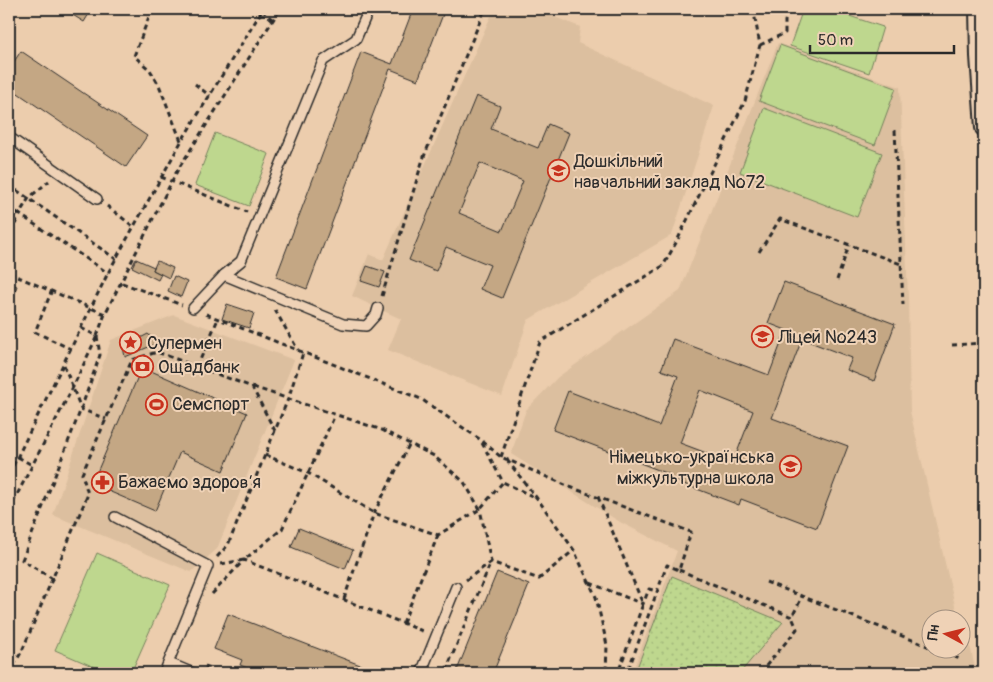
<svg xmlns="http://www.w3.org/2000/svg" width="993" height="682" viewBox="0 0 993 682" font-family="Pangolin,sans-serif">
<style>
.built{fill:#dcbf9f}
.grass{fill:url(#grass-dots);stroke:#74815c}
.park{fill:#bed78e;stroke:#74815c}
.building{fill:#c4a784;stroke:#2b2b2b;fill-rule:evenodd}
.lines{fill:none;stroke-linecap:round;stroke-linejoin:round}
.service-casing{stroke:#2b2b2b;stroke-width:12}
.minor-casing{stroke:#2b2b2b;stroke-width:20}
.path{stroke:#2b2b2b;stroke-width:3;stroke-dasharray:5 4;stroke-linecap:butt}
.service{stroke:#efd2b6;stroke-width:9}
.minor{stroke:#efd2b6;stroke-width:16}
.labels{text-anchor:middle;dominant-baseline:central;stroke-width:4;stroke-linejoin:round;paint-order:stroke}
.poi-label{font-size:18px;fill:#2b2b2b;stroke:#efd2b6;text-anchor:start}
</style>
<defs>
<pattern id="grass-dots" width="8" height="8" patternUnits="userSpaceOnUse" patternTransform="scale(1.25)"><rect width="8" height="8" fill="#bed78e"/><path d="M2 2h.1M6 6h.1" fill="none" stroke="#a3b97b" stroke-width="1.8" stroke-linecap="round"/></pattern>
</defs>
<rect width="100%" height="100%" fill="#eccdad"/>
<filter id="ink" filterUnits="userSpaceOnUse"><feTurbulence type="fractalNoise" baseFrequency=".02" numOctaves="2"/><feDisplacementMap in="SourceGraphic" scale="10" xChannelSelector="R" yChannelSelector="G"/><feConvolveMatrix kernelMatrix="1 2 1 2 8 2 1 2 1" color-interpolation-filters="sRGB"/></filter>
<g filter="url(#ink)">
<g class="built">
<path d="M494,9H534L580,27L578,43L714,106L672,235L528,320L502,396L388,350L401,319L352,296L369,254L383,260Z"/>
<path d="M778,43L900,87L908,298L910,411L958,619L930,620V650H960L961,625L971,650L976,673H632L677,551L620,522L511,454L526,410L558,377L680,291Z"/>
<path d="M174,315L294,360L217,549L191,572L53,515L111,340Z"/>
</g>
<path class="grass" d="M672,576L783,622L740,673H635Z"/>
<g class="park">
<path d="M803,9H828L883,27L869,73L790,46Z"/>
<path d="M780,45L896,88L875,145L759,101Z"/>
<path d="M764,108L882,153L857,217L740,172Z"/>
<path d="M215,133L269,154L249,206L195,185Z"/>
<path d="M97,553L170,585L131,673H108L55,650Z"/>
</g>
<g class="building">
<path d="M63,9H92L84,22Z"/>
<path d="M413,9H445L418,80L390,69L307,289L276,277L361,52L392,64Z"/>
<path d="M21,51L147,136L126,167L9,87V69Z"/>
<path d="M476,96L500,106L491,129L538,148L548,124L569,133L502,298L480,289L490,265L446,247L436,271L409,260ZM480,163L523,181L502,231L459,213Z"/>
<path d="M136,259L154,267L153,270L161,274L158,280L132,267Z"/>
<path d="M157,261L173,268L169,278L153,270Z"/>
<path d="M367,266L385,272L379,287L361,281Z"/>
<path d="M174,276L187,282L181,297L168,291Z"/>
<path d="M784,282L895,324L874,381L847,370L852,358L802,339L772,418L848,446L817,528L741,499L739,505L668,478L669,474L553,430L568,391L659,426L678,376L661,370L673,339L769,375L786,330L768,323ZM700,390L753,411L733,463L680,443Z"/>
<path d="M9,283L17,286L9,308Z"/>
<path d="M227,304L254,313L249,328L222,319Z"/>
<path d="M148,334L158,343L125,357L123,347Z"/>
<path d="M142,367L247,413L223,471L180,452L155,511L92,484Z"/>
<path d="M299,528L353,550L345,569L291,547Z"/>
<path d="M497,572L529,585L493,673H456Z"/>
<path d="M228,614L368,668L366,673H277L262,667L260,673L240,665L242,660L214,649Z"/>
</g>
<g class="lines">
<defs>
<g id="service">
<path d="M9,137L97,199"/>
<path d="M224,275L343,324L366,326L376,315L378,308"/>
<path d="M193,308L224,275L241,261L323,61L356,39L369,9"/>
<path d="M115,517L208,566L164,673"/>
<path d="M169,663L193,673"/>
<path d="M421,673L456,587"/>
</g>
<path id="minor" d="M978,9L979,56L984,128"/>
</defs>
<use href="#service" class="service-casing"/>
<use href="#minor" class="minor-casing"/>
<g class="path">
<path d="M152,9L134,56L150,70L159,85L181,141"/>
<path d="M262,10L273,20"/>
<path d="M760,45L785,33V21L788,9"/>
<path d="M195,84L210,96"/>
<path d="M895,130L903,305"/>
<path d="M161,177L247,212"/>
<path d="M9,185L116,259"/>
<path d="M9,206L19,214L29,198L49,181"/>
<path d="M107,206L134,227"/>
<path d="M9,241L19,214L108,273"/>
<path d="M759,252L780,219L901,264"/>
<path d="M9,273L105,314"/>
<path d="M837,280L849,245"/>
<path d="M122,283L182,305"/>
<path d="M52,290L35,332L71,349"/>
<path d="M382,296L423,159L485,9"/>
<path d="M275,310L298,350"/>
<path d="M206,314L421,399L481,440L501,457L570,487L691,532L679,570L667,565L627,673"/>
<path d="M81,328L97,336L105,314L177,171L280,9"/>
<path d="M952,345L984,343"/>
<path d="M64,365L81,409L106,419"/>
<path d="M197,367L218,319"/>
<path d="M253,387L382,430L434,456L464,482L480,509L491,562L445,673"/>
<path d="M482,443L503,482L534,497"/>
<path d="M265,455L308,473L374,513L438,535L480,509L503,482"/>
<path d="M18,457L32,465"/>
<path d="M501,457L540,342L663,266L677,241L745,101L760,45L754,13V9"/>
<path d="M507,460L539,501L574,550L596,597L607,645L606,673"/>
<path d="M9,474L108,273L181,142L263,9"/>
<path d="M598,497L643,604L618,673"/>
<path d="M9,510L73,387L97,336"/>
<path d="M217,557L228,545L288,399L303,353"/>
<path d="M221,564L244,560L282,529L335,415"/>
<path d="M679,570L792,617L802,597"/>
<path d="M53,579L22,560L81,409L100,355L97,336"/>
<path d="M466,580L491,562L539,579L574,550"/>
<path d="M766,582L930,647"/>
<path d="M590,583L643,604L649,589L657,591"/>
<path d="M212,594L244,560L425,632"/>
<path d="M344,599L374,513L410,443"/>
<path d="M403,623L438,535"/>
<path d="M937,650L960,659"/>
<path d="M205,666L223,673"/>
<path d="M9,673L22,651L88,494L82,474L132,360L157,352L252,387L275,431"/>
<path d="M760,673L797,629L792,617"/>
</g>
<use href="#service" class="service"/>
<use href="#minor" class="minor"/>
</g>
</g>
<defs>
<symbol id="school-ring" viewBox="-11 -11 22 22"><circle r="9.5" fill="#efd2b6" stroke="#c8321e" stroke-width="1.5"/><path d="M0-5L7-2L0 1L-7-2ZM-4 1L0 2.5L4 1V4Q0 6-4 4Z" fill="#c8321e"/></symbol>
<symbol id="sight-ring" viewBox="-11 -11 22 22"><circle r="9.5" fill="#efd2b6" stroke="#c8321e" stroke-width="1.5"/><path d="M0-6L1.8-2.2L6-1.7L2.9 1.2L3.7 5.4L0 3.3L-3.7 5.4L-2.9 1.2L-6-1.7L-1.8-2.2Z" fill="#c8321e"/></symbol>
<symbol id="bank-ring" viewBox="-11 -11 22 22"><circle r="9.5" fill="#efd2b6" stroke="#c8321e" stroke-width="1.5"/><path d="M-6-4H6V4H-6ZM0-2.3a2.3 2.3 0 1 0 0 4.6a2.3 2.3 0 1 0 0-4.6Z" fill="#c8321e"/></symbol>
<symbol id="stadium-ring" viewBox="-11 -11 22 22"><circle r="9.5" fill="#efd2b6" stroke="#c8321e" stroke-width="1.5"/><path d="M0-5a6.5 5 0 1 0 0 10a6.5 5 0 1 0 0-10ZM-3.5-1.8h7v3.6h-7Z" fill="#c8321e"/></symbol>
<symbol id="pharmacy-ring" viewBox="-11 -11 22 22"><circle r="9.5" fill="#efd2b6" stroke="#c8321e" stroke-width="1.5"/><path d="M-2-6h4v4h4v4h-4v4h-4v-4h-4v-4h4Z" fill="#c8321e"/></symbol>
</defs>
<g fill-rule="evenodd">
<use href="#school-ring" x="546" y="158" width="25" height="25"/>
<use href="#school-ring" x="750" y="324" width="25" height="25"/>
<use href="#sight-ring" x="118" y="330" width="25" height="25"/>
<use href="#bank-ring" x="130" y="354" width="25" height="25"/>
<use href="#stadium-ring" x="144" y="392" width="25" height="25"/>
<use href="#school-ring" x="778" y="454" width="25" height="25"/>
<use href="#pharmacy-ring" x="90" y="470" width="25" height="25"/>
</g>
<g class="labels">
<g class="poi-label">
<text x="574" y="161">Дошкільний<tspan x="574" dy="21">навчальний заклад №72</tspan></text>
<text x="778" y="337">Ліцей №243</text>
<text x="147" y="343">Супермен</text>
<text x="158" y="367">Ощадбанк</text>
<text x="172" y="404">Семспорт</text>
<text x="774" y="457" text-anchor="end">Німецько-українська<tspan x="774" dy="21">міжкультурна школа</tspan></text>
<text x="118" y="482">Бажаємо здоровʼя</text>
</g>
</g>
<rect width="993" height="682" fill="none" stroke="#efd2b6" stroke-width="30"/>
<rect x="15" y="15" width="963" height="652" fill="none" stroke="#2b2b2b" stroke-width="2" filter="url(#ink)"/>
<g transform="translate(946 634) rotate(277)"><circle r="24" fill="#efd2b6" stroke="#a18f7e"/>
<path d="M0-4L9 19L0 12L-9 19Z" fill="#c8321e"/>
<text y="-8" font-size="14" font-weight="bold" text-anchor="middle" fill="#2b2b2b">Пн</text>
</g>
<path d="M810 45v8h144v-8" fill="none" stroke="#2b2b2b" stroke-width="2.5"/>
<text x="818" y="45" font-size="15" fill="#2b2b2b" stroke="#efd2b6" stroke-width="4" paint-order="stroke">50 m</text>
</svg>
